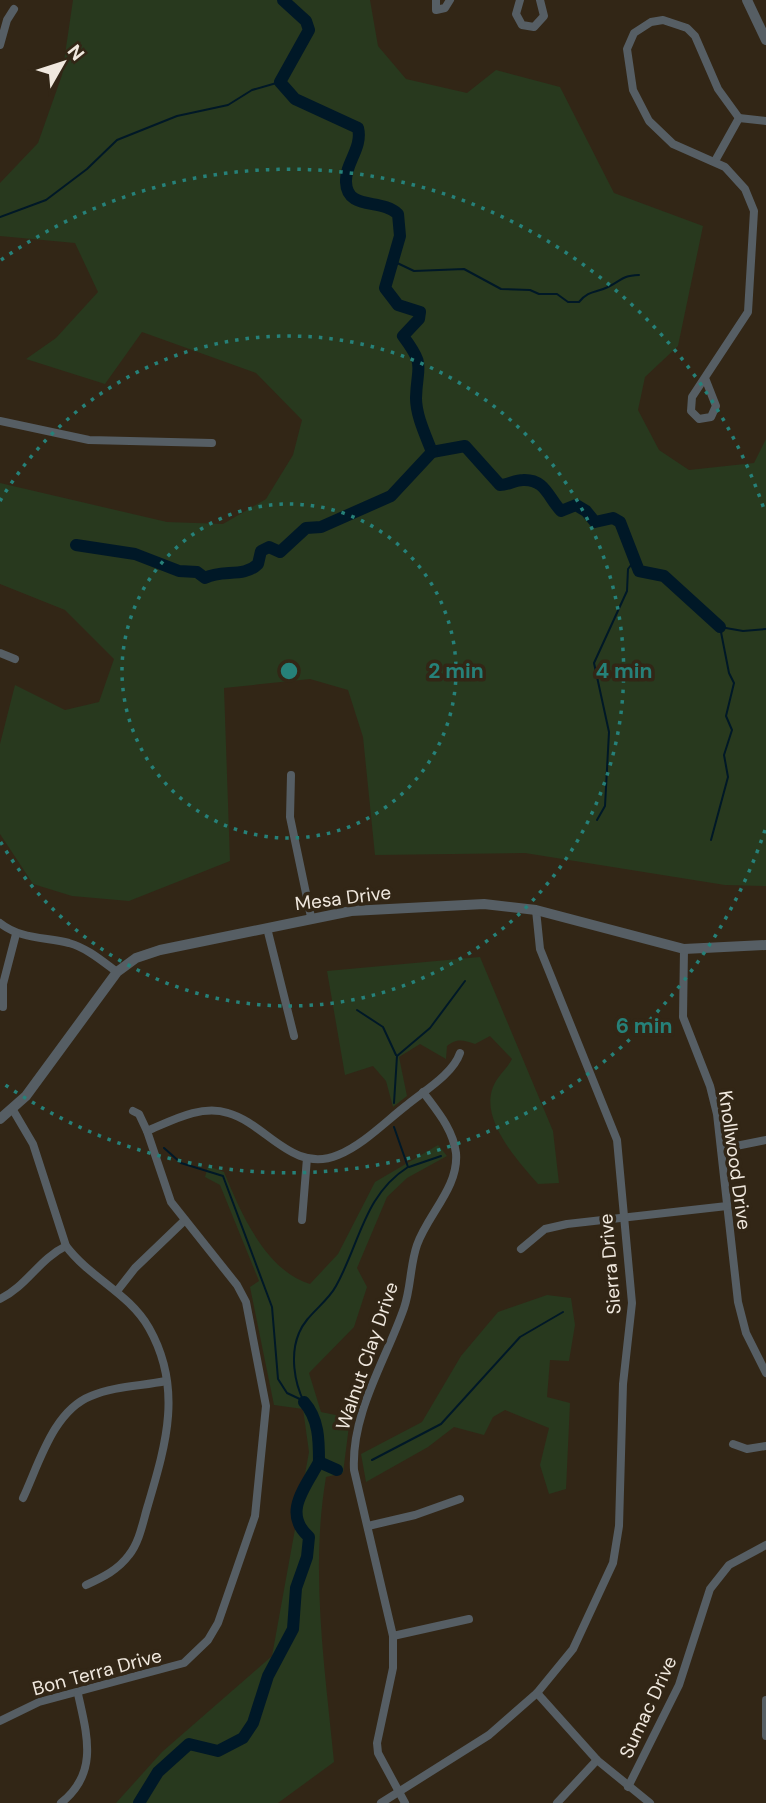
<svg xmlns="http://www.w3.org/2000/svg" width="766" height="1803" viewBox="0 0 766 1803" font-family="'DM Sans',sans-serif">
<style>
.green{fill:#28391e}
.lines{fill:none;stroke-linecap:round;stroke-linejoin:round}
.stream{stroke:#001827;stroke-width:2}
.river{stroke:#001827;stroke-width:12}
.minor{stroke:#565e64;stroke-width:8}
.tertiary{stroke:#565e64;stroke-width:10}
.ring{fill:none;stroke:#268179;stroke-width:3.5;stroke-dasharray:3.5 7}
.labels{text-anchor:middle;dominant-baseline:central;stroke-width:7;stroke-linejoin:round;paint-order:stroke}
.street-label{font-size:19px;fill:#f0e8de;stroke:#322616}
.centre{fill:#268179;stroke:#322616;stroke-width:3.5}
.ring-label{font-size:21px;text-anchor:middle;font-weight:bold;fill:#268179;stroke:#322616;stroke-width:7;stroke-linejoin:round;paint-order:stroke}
</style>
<rect width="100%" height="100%" fill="#322616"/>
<g class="green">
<path d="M73,0H370L378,46L406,79L467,93L496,70L560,87L614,193L703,226L678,346L645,377L638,410L659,450L689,470L754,463L766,439V886L725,885L525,853L375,855L363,737L348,690L310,679L224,688L230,861L129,901L72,896L33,884L0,834V744L15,685L65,710L99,702L114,659L65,610L0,584V483L167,522L223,524L266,499L293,455L302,420L256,373L142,332L105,384L26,359L56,338L98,292L75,243L0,236V183L38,143L62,75Z"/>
<path d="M480,957L553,1131L559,1183L538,1184C517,1160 480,1120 493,1087C498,1075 507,1069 512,1059L490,1036L475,1044C463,1040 457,1038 447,1046L446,1059L420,1044L399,1057L407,1096L393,1107L386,1081L373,1066L345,1075L327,971Z"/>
<path d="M438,1145L447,1156L407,1178L387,1197L357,1268L367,1287L354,1327L309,1373L321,1412L350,1418L343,1473L326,1477C310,1571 325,1669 334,1762L278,1803H116L162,1752L272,1656L309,1452L303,1409L274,1405L250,1287L259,1281L220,1185L205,1177L208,1166L224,1172C241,1213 265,1270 310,1284L338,1254L375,1182Z"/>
<path d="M547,1295L571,1298L575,1325L569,1361L550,1360L547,1397L570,1403L566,1489L549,1494L540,1465L549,1428L505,1410L493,1417L484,1435L454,1427L428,1447L366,1482L361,1454L422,1422L461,1356L498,1312Z"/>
</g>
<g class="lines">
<g class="stream">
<path d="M0,217L46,200L87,169L117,140L177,116L228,105L252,90L280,82"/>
<path d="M393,261L414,271L464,269L501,289L530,290L539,294H557L568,302H579C589,290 596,293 608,287C623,280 620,276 639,275"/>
<path d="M597,820L605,806L609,732L594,663L627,591L628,569L635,560"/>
<path d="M711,840L728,777L724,755L732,730L726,716L734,683L729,673L720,627L743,631L766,629"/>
<path d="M357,1010L383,1027L396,1055"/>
<path d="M394,1103L397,1056L430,1028L465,981"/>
<path d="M164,1148L181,1163L223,1176L272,1307L278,1379L287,1393L304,1401"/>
<path d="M409,1167L441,1156"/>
<path d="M304,1402C294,1382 290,1354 299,1333C306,1315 327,1303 336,1286C360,1243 364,1195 408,1167L394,1127"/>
<path d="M372,1460L441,1424L520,1337L563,1312"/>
</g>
<g class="river">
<path d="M283,0L306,21L309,30L280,82L295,99L358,128C363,148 345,163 346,182C347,211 381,198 398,214L400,236L385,288L398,305L420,312L419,319L403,336C426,367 417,364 416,398C416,416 426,436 432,452L465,446L500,485C508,485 515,480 523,480C545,479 548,497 561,511L576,505L586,511L595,522L613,518L620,522L639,571L664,576L720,627"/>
<path d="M76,545L135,554L179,571L197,572L205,578C222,569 244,578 258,564L261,551L269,547L280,552L306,528L321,527L391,496L432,452"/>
<path d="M304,1402C319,1419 319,1440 319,1462"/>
<path d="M139,1803L158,1772L189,1744L218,1751L243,1738L253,1723L268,1676L293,1629L296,1588L307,1557L309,1537C282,1513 305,1488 319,1462L337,1470"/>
</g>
<g class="minor">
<path d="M436,0V10L445,8L450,0"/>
<path d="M520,0L516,14L522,25L534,27L544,16L540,0"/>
<path d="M0,45L7,20L14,9"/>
<path d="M739,118L766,121"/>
<path d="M715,161L739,118"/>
<path d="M705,378L716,406L711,417L699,419L691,411L692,397L748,312L754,211L745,189L725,167L673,144L649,121L633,90L627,49L634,33L651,22L663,20L687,28L695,36L718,89L739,118"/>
<path d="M0,421L89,440L212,443"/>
<path d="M0,653L15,659"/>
<path d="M291,775L290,817L311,917"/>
<path d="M0,923C20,939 45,937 69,943C87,948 102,961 117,972"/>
<path d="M267,928L294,1036"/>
<path d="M684,949L683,1017L710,1086L717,1114L738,1302L746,1333L766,1373"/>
<path d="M3,1007V984L16,934"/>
<path d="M13,1110L33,1144L66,1246C90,1278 129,1293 149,1328C183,1388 166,1444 148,1505C143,1521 140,1541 129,1555C118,1570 103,1577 86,1585"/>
<path d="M147,1131C171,1121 201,1104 228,1113C267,1124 292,1174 338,1155C363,1145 386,1121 407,1105C424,1091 453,1074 460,1053"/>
<path d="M721,1149L766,1140"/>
<path d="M302,1220L307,1158"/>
<path d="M521,1249L545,1229L567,1224L727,1206"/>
<path d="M117,1291L135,1268L185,1220"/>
<path d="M0,1299C27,1286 39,1259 66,1246"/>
<path d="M733,1444L747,1449L766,1446"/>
<path d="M23,1498C39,1464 53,1411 91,1396C114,1386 142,1386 166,1381"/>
<path d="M368,1526L415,1515L460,1499"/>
<path d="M393,1636L469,1619"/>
<path d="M537,1693L597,1760L650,1803"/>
<path d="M766,1700V1736"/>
<path d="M0,1721L39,1702L184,1663L208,1640L218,1623L255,1516L266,1406L246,1302L237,1285L171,1202L147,1131L139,1114L133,1111"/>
<path d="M628,1787L679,1685L710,1589L729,1565L766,1545"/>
<path d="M61,1803C99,1773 87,1735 78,1694"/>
<path d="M381,1803L489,1735L537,1693L573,1649L613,1563L619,1526L623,1384L632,1303L617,1140L540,949L536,910"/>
<path d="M405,1803L378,1753L377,1743L393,1668V1636L354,1470C351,1413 386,1360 404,1308C411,1288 410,1265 417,1245C428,1214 459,1187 456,1153C453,1129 437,1111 423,1092"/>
<path d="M557,1803L597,1760"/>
</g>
<g class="tertiary">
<path d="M747,0L766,40"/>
<path d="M0,1119L26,1096L117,972L136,958L160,950L351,911L484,904L536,910L684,949L766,945"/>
</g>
</g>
<g class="ring">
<circle cx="289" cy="671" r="167"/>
<path d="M0 501A335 335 0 1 1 0 841"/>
<path d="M765 830A502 502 0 0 1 1 1082M1 260A502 502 0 0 1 765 512"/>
</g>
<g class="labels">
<g class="street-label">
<text transform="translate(343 898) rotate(-7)">Mesa Drive</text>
<text transform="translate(735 1160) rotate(82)">Knollwood Drive</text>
<text transform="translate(610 1264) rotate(-95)">Sierra Drive</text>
<text transform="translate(367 1356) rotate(-71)">Walnut Clay Drive</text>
<text transform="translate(97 1672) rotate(-15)">Bon Terra Drive</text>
<text transform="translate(648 1707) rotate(-65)">Sumac Drive</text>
</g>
</g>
<circle cx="289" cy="671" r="10" class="centre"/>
<g class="ring-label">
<text x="456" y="678">2 min</text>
<text x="624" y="678">4 min</text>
<text x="644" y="1033">6 min</text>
</g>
<g transform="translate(63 63) rotate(51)" stroke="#322616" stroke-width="5" paint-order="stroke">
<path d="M0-5L12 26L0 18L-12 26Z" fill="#f0e8de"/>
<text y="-10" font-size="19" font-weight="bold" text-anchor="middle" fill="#f0e8de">N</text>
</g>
</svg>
